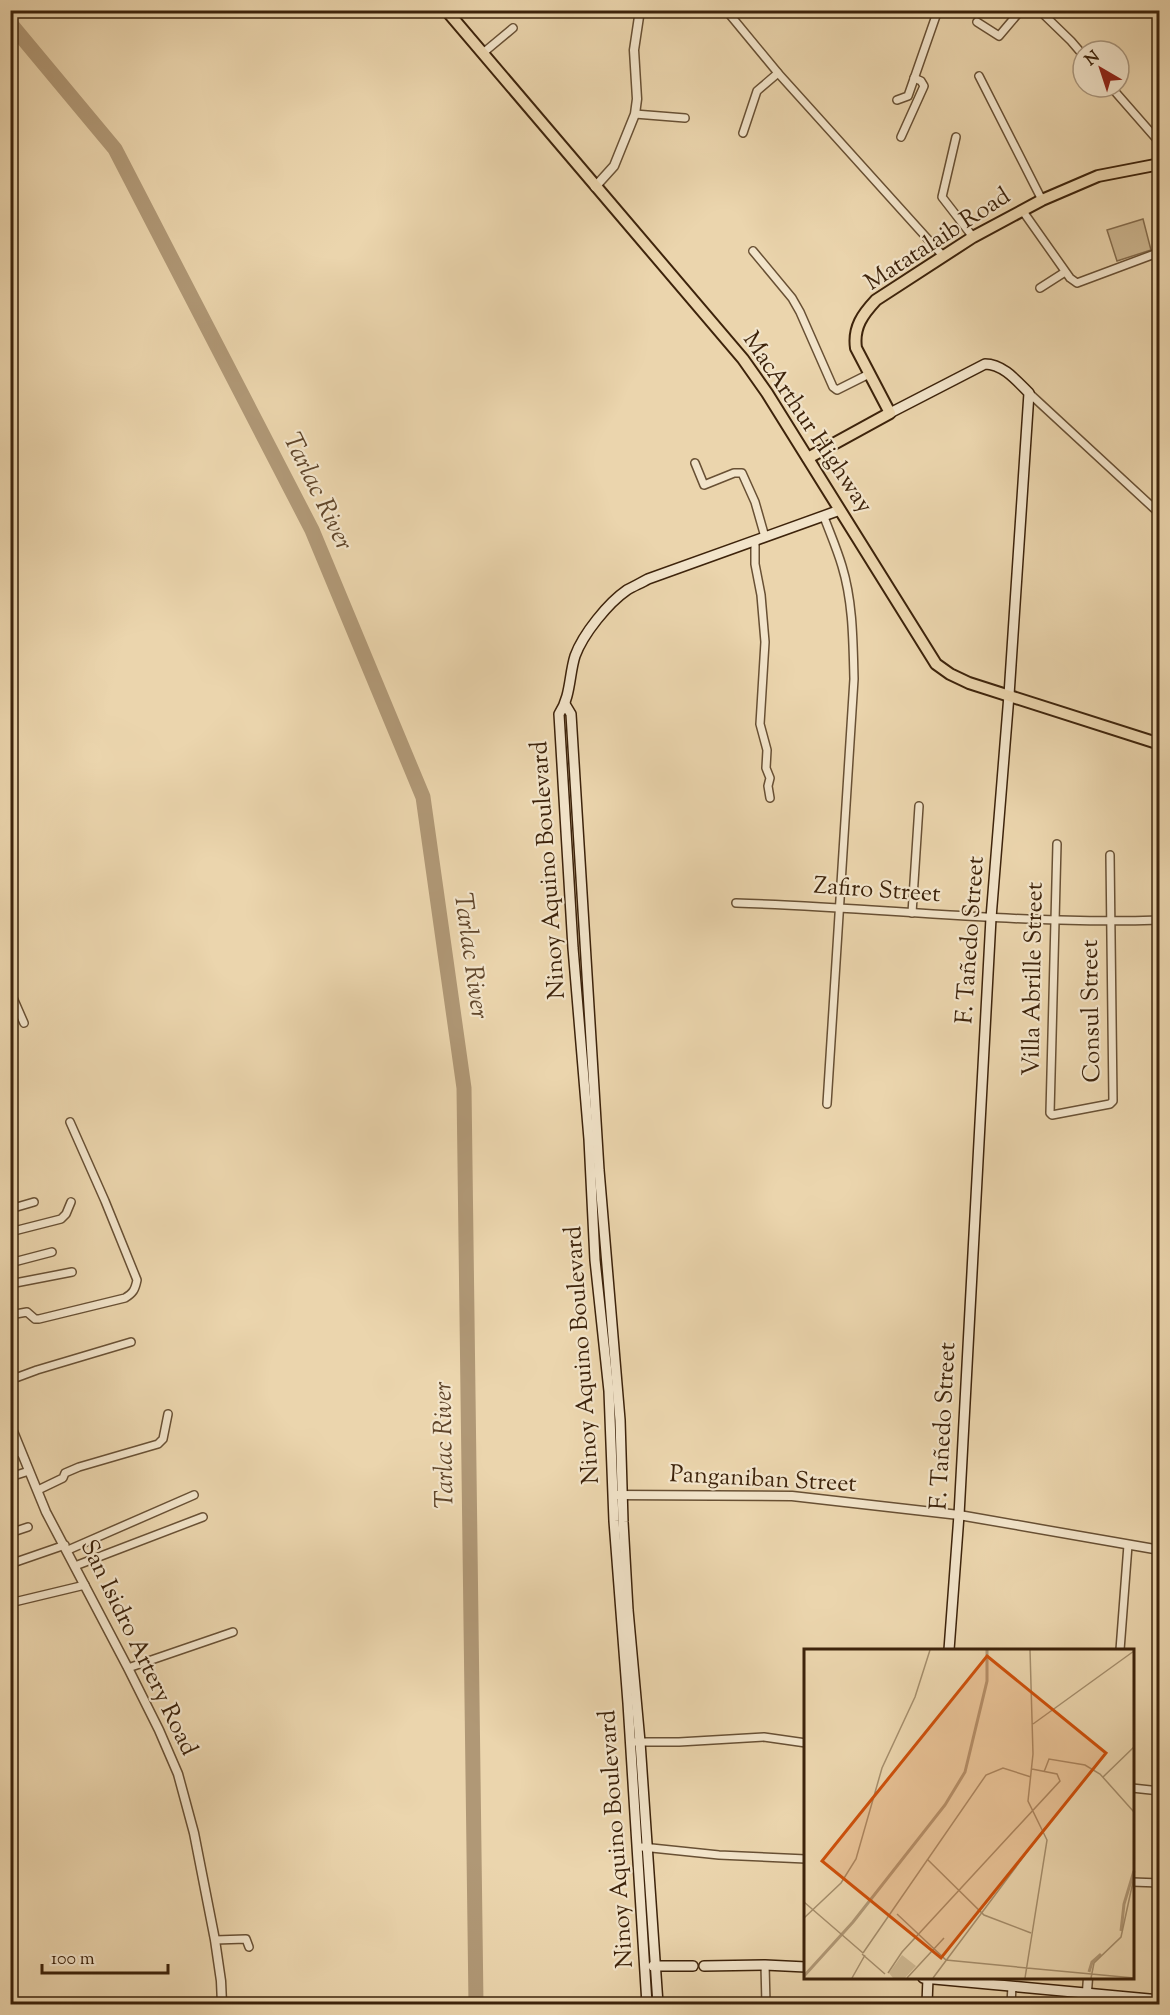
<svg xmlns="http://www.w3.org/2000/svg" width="1170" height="2015" viewBox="0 0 1170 2015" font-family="'Sorts Mill Goudy',serif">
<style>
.green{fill:#cdb791;stroke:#856d4e;stroke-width:1.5}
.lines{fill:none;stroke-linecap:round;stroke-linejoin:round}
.river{stroke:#b09876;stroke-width:15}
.minor-casing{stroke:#685034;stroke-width:10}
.tertiary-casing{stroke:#685034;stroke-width:11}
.secondary-casing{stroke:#3d230b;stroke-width:12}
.primary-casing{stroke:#3d230b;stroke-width:14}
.trunk-casing{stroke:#3d230b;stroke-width:14}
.minor{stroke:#f2e4ca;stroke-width:7}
.tertiary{stroke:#f2e4ca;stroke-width:8}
.secondary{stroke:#f2e4ca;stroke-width:9}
.primary{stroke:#ebd5ad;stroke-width:10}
.trunk{stroke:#ebd5ad;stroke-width:10}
.labels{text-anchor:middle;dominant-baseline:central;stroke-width:4.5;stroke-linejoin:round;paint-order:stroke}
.street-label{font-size:24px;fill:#3d230b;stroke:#f2e4ca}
.water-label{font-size:26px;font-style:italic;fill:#60462b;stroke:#f2e4ca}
.inset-river{fill:none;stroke:#b09876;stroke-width:3}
.inset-road{fill:none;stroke:#a58e6c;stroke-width:1.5}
.view{fill:#ce510c;fill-opacity:0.15;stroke:#ce510c;stroke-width:3}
.inset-edge{fill:none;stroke:#3d230b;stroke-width:3}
</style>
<rect width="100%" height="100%" fill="#ebd5ad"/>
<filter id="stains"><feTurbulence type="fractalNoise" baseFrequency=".00333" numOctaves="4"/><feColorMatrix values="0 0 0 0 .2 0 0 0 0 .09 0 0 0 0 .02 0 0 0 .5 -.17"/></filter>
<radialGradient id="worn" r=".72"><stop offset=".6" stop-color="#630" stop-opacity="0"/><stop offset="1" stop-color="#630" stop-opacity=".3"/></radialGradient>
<path class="green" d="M1143,219L1151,250L1117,261L1107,230Z"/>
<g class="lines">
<path class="river" d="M10,23L115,149L312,530L423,797L464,1088L476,2004"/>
<defs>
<g id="minor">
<path d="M726,10L778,73L944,257"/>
<path d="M1039,10L1071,41L1083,55"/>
<path d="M1150,10L1160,19"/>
<path d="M977,22L999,36L1021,10"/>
<path d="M483,53L513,28"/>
<path d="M979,76L1042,200"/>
<path d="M1111,87L1160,143"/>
<path d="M897,100L908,96L938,10"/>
<path d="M635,114L685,118"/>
<path d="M743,133L757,91L778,73"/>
<path d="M901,137L924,86L921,81L914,78"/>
<path d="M956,137L942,197L973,237"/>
<path d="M1022,210L1070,278L1077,283L1160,252"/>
<path d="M753,251L792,298L800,312L833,387L837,390L869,374"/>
<path d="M1040,288L1065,272"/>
<path d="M1029,393L1160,514"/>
<path d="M695,463L704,485L734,473H742L755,502L765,537"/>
<path d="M824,517C830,533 837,549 842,566C853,602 853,641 854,679L827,1104"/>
<path d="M755,541V564L761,595L765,642L760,724L767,750L766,768L770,778L768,786L770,798"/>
<path d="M1057,844L1050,1113L1052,1115L1110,1104L1113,1101L1110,855"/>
<path d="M736,903C877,907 1018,925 1160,920"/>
<path d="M912,913L919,806"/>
<path d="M10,991L24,1023"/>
<path d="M10,1209L34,1202"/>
<path d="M10,1232L61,1219L66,1214L71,1202"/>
<path d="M10,1263L52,1252"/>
<path d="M10,1284L72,1272"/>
<path d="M10,1315L27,1312L35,1319H39L125,1298C133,1293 135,1290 137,1280L105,1201L70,1122"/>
<path d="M10,1380L37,1370L131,1342"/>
<path d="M10,1454L21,1452"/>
<path d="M10,1477L29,1471"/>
<path d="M38,1490L63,1478L65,1473L79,1467L158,1444L163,1439L168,1414"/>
<path d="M10,1533L28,1527"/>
<path d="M68,1550L194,1495"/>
<path d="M10,1564L65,1545"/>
<path d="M75,1566L203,1517"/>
<path d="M10,1603L85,1585"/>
<path d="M1120,1650L1128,1545"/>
<path d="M128,1668L233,1632"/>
<path d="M631,1742H679L764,1737L806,1743"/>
<path d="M1132,1788L1160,1791"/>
<path d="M642,1847L719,1855L806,1859"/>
<path d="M1132,1882L1160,1883"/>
<path d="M215,1940L246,1939L249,1947"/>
<path d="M765,1965L766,2004"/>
<path d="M1011,2004L1012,1986"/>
</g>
<g id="tertiary">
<path d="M595,187L614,166L635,114L637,99L634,50L640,10"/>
<path d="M10,1424L46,1512L128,1668L159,1730L178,1774L194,1833L215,1940L221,1981L222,2004"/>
<path d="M615,1495L792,1496L959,1515L1160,1550"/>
<path d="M1086,2004L1088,1978"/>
</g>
<g id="secondary">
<path d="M890,413L985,364C1003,364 1017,381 1029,393L1009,695L991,918L959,1515L949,1650"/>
<path d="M565,704L571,714L599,1170L620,1420L623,1522L628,1610L640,1742L658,2004"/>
<path d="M653,1966H693"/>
<path d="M704,1966L765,1965L806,1967"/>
<path d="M923,1978L1160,2000"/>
<path d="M647,2004L628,1703L614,1521L609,1391L595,1260L589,1139L573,948L559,714C571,696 569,675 575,656C583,634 608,603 627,590C634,586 641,583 648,579L840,510"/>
<path d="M927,2004L928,1978"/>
</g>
<path id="primary" d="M808,458L890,413L856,348C853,327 863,314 876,300L973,237L1042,200L1098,176L1160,164"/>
<path id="trunk" d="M446,10L743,359L767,393L936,664L950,674L969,683L1160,744"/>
</defs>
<use href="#minor" class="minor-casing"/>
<use href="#tertiary" class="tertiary-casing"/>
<use href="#secondary" class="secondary-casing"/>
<use href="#primary" class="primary-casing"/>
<use href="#trunk" class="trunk-casing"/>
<use href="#minor" class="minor"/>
<use href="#tertiary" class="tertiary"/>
<use href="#secondary" class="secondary"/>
<use href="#primary" class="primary"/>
<use href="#trunk" class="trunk"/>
</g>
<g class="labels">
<g class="street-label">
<text transform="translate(938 240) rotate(-33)">Matatalaib Road</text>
<text transform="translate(807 423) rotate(56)">MacArthur Highway</text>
<text transform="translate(549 870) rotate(-94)">Ninoy Aquino Boulevard</text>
<text transform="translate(877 891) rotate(4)">Zafiro Street</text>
<text transform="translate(971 940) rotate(-86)">F. Tañedo Street</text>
<text transform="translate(1034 979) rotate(-89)">Villa Abrille Street</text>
<text transform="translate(1092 1011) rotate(-91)">Consul Street</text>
<text transform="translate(583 1355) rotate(-94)">Ninoy Aquino Boulevard</text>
<text transform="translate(944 1426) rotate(-87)">F. Tañedo Street</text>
<text transform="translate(763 1480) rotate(3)">Panganiban Street</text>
<text transform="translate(138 1648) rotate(64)">San Isidro Artery Road</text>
<text transform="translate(617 1839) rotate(-94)">Ninoy Aquino Boulevard</text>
</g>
<g class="water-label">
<text transform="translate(317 492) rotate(64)">Tarlac River</text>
<text transform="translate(470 956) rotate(82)">Tarlac River</text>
<text transform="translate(445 1445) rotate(-91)">Tarlac River</text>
</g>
</g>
<g transform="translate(804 1649)">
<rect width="330" height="330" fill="#ebd5ad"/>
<path d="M98,306L112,317L101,329H89L85,324Z" fill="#cdb791"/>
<path class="inset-river" d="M317,282L320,255L330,222M285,323L288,313L297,305M0,327L49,273L141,156L161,123L183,32V1"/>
<path class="inset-road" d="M229,75L330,2M240,123L245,110L281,116L296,125L330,163M299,128L330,98M123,210L180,266L227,284M0,253L59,304M93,265L142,311L223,319M0,269L37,234L52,210L78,119L111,48L126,1M59,304L182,126L199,119L227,128M58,305L81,325M223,319L330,329M84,324L98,303L256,132L253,125L228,120M48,329L61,306M103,329L140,289M129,329L241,179M221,329L243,191L224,152L229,105L226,1M287,329L290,314L317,288L330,228"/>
<path class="view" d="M183,7L302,104L137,309L18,212Z"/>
<rect width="330" height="330" class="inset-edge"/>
</g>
<rect width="1170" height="2015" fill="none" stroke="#ebd5ad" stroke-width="36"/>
<rect x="12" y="12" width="1146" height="1991" fill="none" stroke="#3d230b" stroke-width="3"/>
<rect x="18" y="18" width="1134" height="1979" fill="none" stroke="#3d230b" stroke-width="1.5"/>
<g transform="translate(1101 69) rotate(321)"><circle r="28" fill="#f2e4ca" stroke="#aa977e" stroke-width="1.5"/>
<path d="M0-4.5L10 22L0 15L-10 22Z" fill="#8f2418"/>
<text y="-9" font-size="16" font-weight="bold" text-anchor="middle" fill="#3d230b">N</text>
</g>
<path d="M42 1964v9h126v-9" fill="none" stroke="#3d230b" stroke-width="3"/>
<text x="51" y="1964" font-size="18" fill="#3d230b" stroke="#f2e4ca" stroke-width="4.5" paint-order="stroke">100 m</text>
<rect width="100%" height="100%" filter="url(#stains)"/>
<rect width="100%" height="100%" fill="url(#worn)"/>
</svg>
